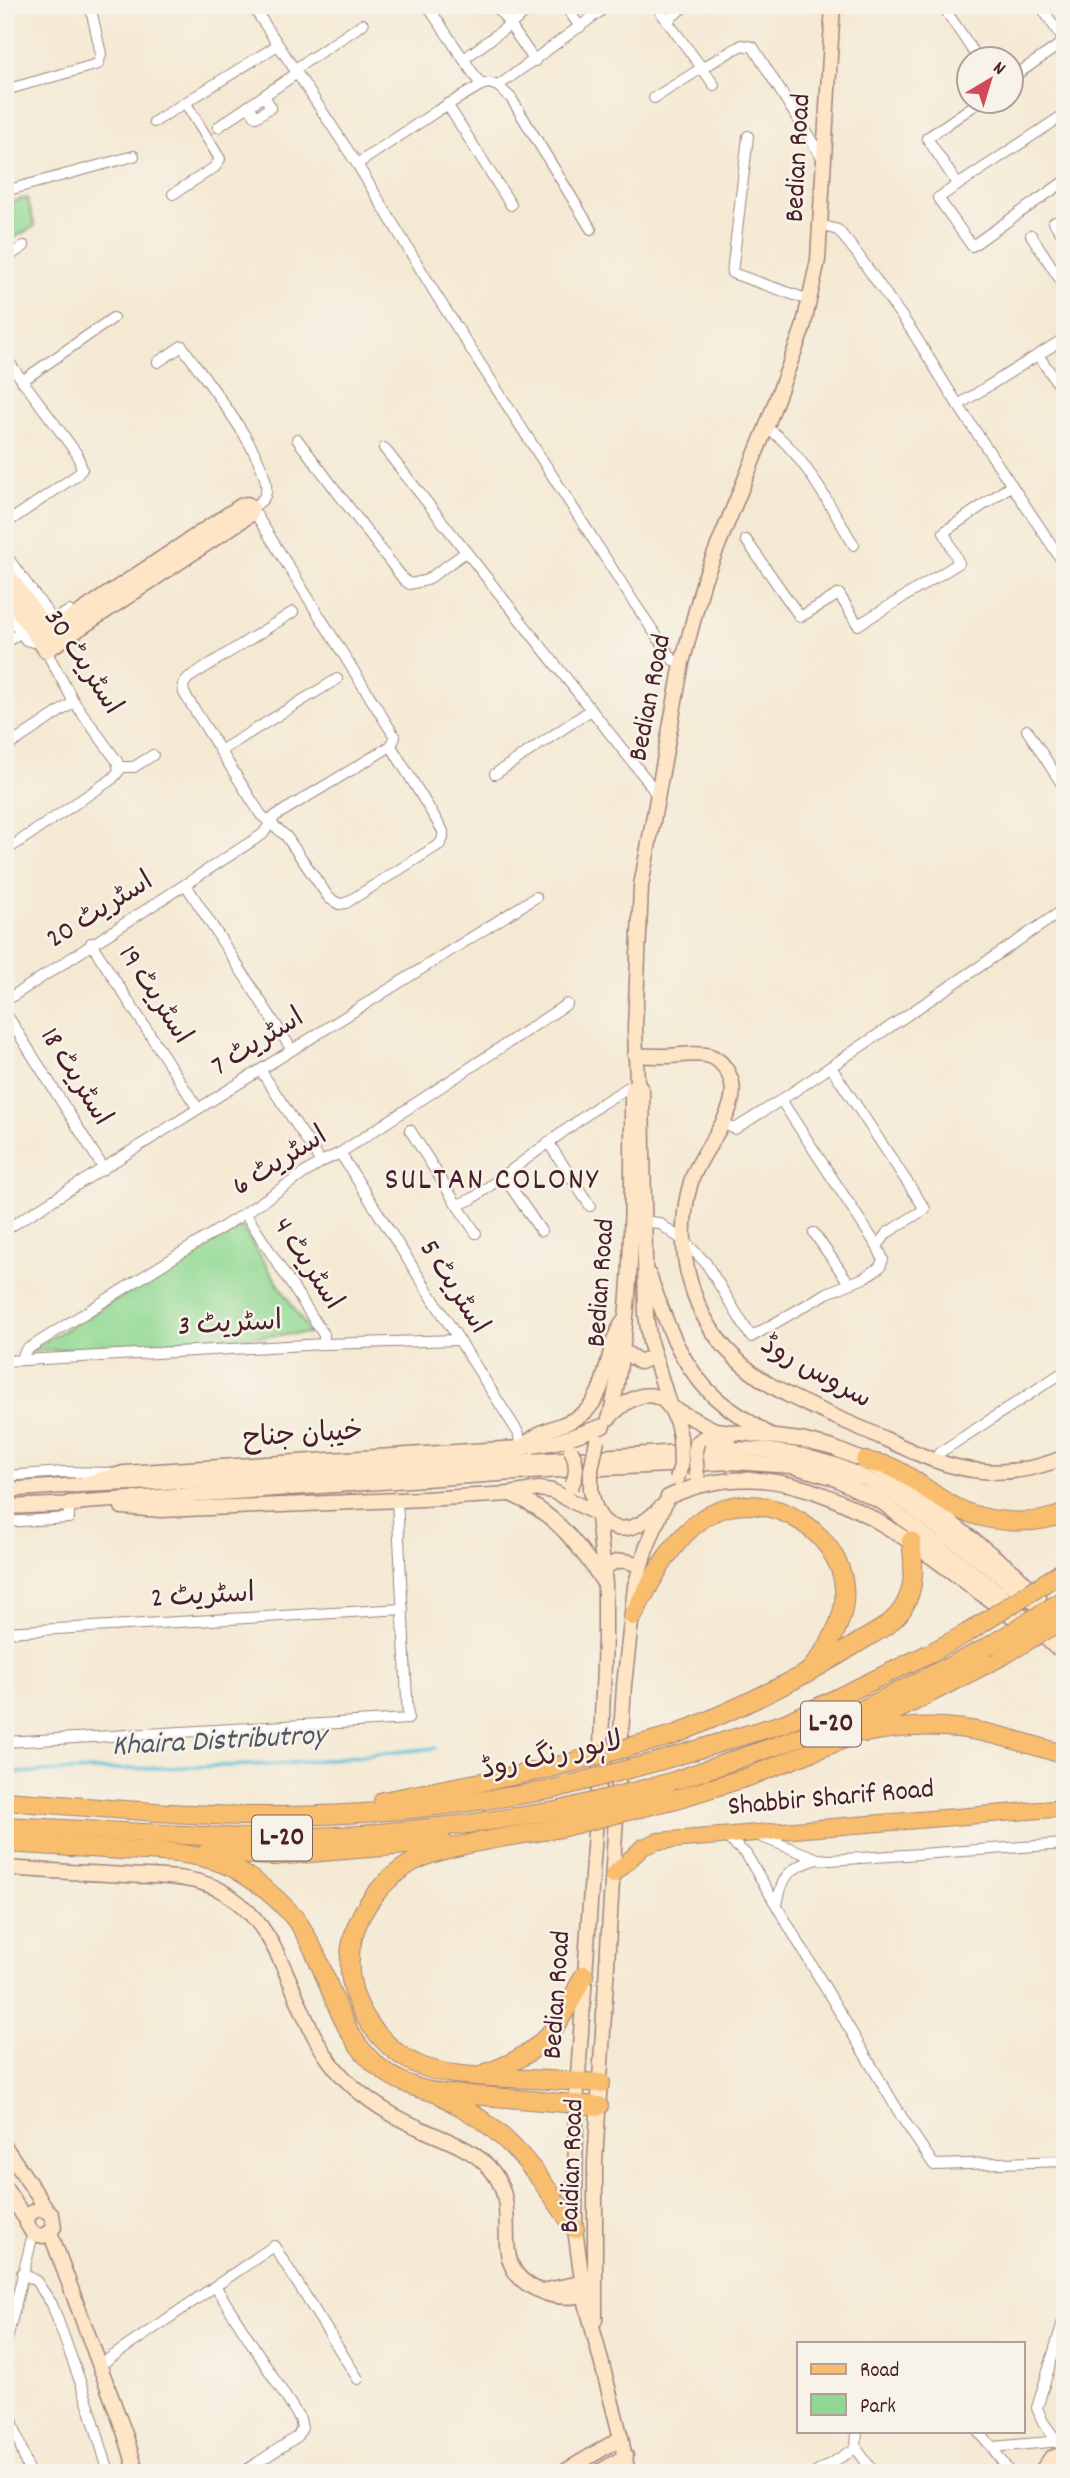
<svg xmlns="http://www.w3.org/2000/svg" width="1070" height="2478" viewBox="0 0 1070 2478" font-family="Dekko,'Playpen Sans Arabic',sans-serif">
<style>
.green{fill:#91d993;stroke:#6e7c5f;stroke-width:2}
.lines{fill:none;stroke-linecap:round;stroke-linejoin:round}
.stream{stroke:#5abed8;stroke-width:3.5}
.street-casing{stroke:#9f847f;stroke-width:12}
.secondary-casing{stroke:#9f847f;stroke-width:17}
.primary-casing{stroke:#9f847f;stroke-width:18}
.highway-casing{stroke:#9f847f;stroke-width:20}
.street{stroke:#fff;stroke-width:10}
.secondary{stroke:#fde5c5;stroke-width:14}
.primary{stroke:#f9be6d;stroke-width:16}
.highway{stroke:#f9be6d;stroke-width:18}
.secondary-bridge-casing{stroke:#9f847f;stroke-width:17;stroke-linecap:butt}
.highway-bridge-casing{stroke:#9f847f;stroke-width:20;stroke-linecap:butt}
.secondary-bridge{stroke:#fde5c5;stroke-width:14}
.highway-bridge{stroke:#f9be6d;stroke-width:18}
.labels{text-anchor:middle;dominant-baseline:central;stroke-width:5;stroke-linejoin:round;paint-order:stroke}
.shield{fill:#f7f3e8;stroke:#7e5f64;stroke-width:2}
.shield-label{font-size:26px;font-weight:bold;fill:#4a1f2b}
.street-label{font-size:28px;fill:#4a1f2b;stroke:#f7f3e8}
.water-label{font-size:30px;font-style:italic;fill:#505768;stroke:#f7f3e8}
.quarter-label{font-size:32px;letter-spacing:2px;fill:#4a1f2b;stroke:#f7f3e8}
</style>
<rect width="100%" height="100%" fill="#f7f3e8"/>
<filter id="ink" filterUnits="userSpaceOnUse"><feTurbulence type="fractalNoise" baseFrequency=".0143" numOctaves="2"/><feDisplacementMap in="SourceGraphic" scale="14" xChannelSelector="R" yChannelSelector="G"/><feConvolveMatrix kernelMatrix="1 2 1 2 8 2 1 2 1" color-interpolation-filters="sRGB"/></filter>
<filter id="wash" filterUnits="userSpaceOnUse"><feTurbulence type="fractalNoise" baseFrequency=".00686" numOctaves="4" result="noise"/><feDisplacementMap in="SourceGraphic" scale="28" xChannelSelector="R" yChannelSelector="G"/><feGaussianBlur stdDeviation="1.57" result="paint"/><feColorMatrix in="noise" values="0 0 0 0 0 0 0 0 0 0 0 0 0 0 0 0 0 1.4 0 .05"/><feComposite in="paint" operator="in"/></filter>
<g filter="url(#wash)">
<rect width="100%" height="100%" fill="#f4e9d3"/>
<g class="green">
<path d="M27,198L35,226L5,243V203Z"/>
<path d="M241,1226L310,1333L27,1352Z"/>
</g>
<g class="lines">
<path class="stream" d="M5,1773L283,1764L435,1748"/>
</g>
</g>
<g filter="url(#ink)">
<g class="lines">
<defs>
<g id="street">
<path d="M252,5L357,164L438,298L633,601L673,660L682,663"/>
<path d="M427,5L481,85"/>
<path d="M496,5L535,61"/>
<path d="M565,5L580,27"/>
<path d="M656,5L667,21"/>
<path d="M686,5L667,21L702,68L742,45L753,47L824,161"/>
<path d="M942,5L979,60"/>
<path d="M1040,5L1064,41"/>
<path d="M921,8L926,5"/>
<path d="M464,59L536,5"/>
<path d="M295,69L363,24"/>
<path d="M1010,79L1065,41"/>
<path d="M498,86L511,98L591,229"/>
<path d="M5,90L98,64L101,54L90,5"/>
<path d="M654,98L702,68L714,85"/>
<path d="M447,104L511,205"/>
<path d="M249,106L256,117L271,107L264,96"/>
<path d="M1065,114L938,198L972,246L1065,181"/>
<path d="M154,122L278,45"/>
<path d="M218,127L297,73"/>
<path d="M748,136L732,273L809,300"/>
<path d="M357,164L437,111L481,85L489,83L498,86L609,5"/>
<path d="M958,185L927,138L979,102"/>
<path d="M5,191L134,156"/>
<path d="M173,194L215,167L220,159L185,102"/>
<path d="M1054,222L1065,239"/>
<path d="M820,225L838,230L856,252L912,331L958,405L1065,338"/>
<path d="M1031,235L1065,287"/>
<path d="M5,259L24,246"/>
<path d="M1038,355L1065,394"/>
<path d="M5,357L77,454L82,469L77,475L5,524"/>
<path d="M22,381L113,318"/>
<path d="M958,405L1065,565"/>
<path d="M766,428C799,445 833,512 854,545"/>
<path d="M297,439L404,580L410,584L427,580L466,552"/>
<path d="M384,448L646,779L658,797"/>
<path d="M746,540L800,617L839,594L858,625L959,563L944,532L1012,485"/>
<path d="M5,554L53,620L49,632"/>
<path d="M5,610L26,640L33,642L38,640"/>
<path d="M293,612L188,678L183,685L184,693L261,815L286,836L329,898L339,904L346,903L440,844L443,838V831L391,746"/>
<path d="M53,620L69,611"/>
<path d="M5,643L21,632"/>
<path d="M1027,730L1065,789"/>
<path d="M5,748L74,702"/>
<path d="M220,751L337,679"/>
<path d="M120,767H134L153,755"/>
<path d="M495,774L591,710"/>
<path d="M5,851L112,779L119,771L117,761L74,702L46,651"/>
<path d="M186,885L292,1050"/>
<path d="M91,943L198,1109"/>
<path d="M5,1001L263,834L275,816L391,746L395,737L252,508C258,503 265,500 266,492C272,461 201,374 182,346L158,362"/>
<path d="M5,1012L104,1169"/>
<path d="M261,1071L321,1162"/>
<path d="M781,1100L877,1246"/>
<path d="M722,1123L735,1129L781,1100L1065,909"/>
<path d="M410,1130L457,1205L472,1199L601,1104L637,1082"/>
<path d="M548,1142L590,1206"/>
<path d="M340,1153L519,1434L520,1448"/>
<path d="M504,1177L541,1231"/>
<path d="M457,1205L476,1233"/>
<path d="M245,1213L324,1335V1344"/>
<path d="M641,1221L659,1223L685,1242L706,1263L751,1337L827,1293L864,1278L880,1267L883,1259L877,1246L887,1233L925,1209L831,1067"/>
<path d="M5,1230L536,897"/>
<path d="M814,1233L849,1283"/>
<path d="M21,1359L26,1350L245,1213L321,1162L340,1153L567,1004"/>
<path d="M5,1361L324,1344L458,1340"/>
<path d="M935,1461L939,1453L1065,1371"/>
<path d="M5,1476L64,1472L110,1473"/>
<path d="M5,1522L69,1518V1503"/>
<path d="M5,1632L403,1609"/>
<path d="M5,1742L408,1719L397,1499"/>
<path d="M759,1836L818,1859L831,1860L1065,1844"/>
<path d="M726,1837L746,1854L903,2119L934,2165L1065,2161"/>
<path d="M777,1905C782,1875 789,1868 817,1859"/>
<path d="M22,2273L36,2281L52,2304L89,2406L109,2473"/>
<path d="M215,2286L300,2419L302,2428L298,2436L242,2473"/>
<path d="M1065,2315L1037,2408L1043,2422L1065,2452"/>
<path d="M5,2347L33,2234"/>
<path d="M100,2365L274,2246L358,2379"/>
<path d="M5,2412L12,2420L29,2473"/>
<path d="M857,2431L856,2448L874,2473"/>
<path d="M978,2431L992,2447"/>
<path d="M815,2473L856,2448"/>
<path d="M1010,2473L992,2447L1062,2441"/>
</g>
<g id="secondary">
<path d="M5,570L55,640"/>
<path d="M5,592L46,651L250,515L252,508L247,504L242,505L38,640"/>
<path d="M635,1055C646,1056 656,1056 667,1056C693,1055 717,1046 730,1077C744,1110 700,1149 691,1182C682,1211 681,1252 690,1281C699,1314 717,1343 743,1365C777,1395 823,1411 863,1429C902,1446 940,1468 982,1471C1011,1474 1039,1468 1065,1457"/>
<path d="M637,1082L642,1091L646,1315L650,1342L669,1404"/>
<path d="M649,1275C665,1319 680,1367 717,1399C732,1412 750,1422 767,1433"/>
<path d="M623,1351L640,1362L654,1356"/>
<path d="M672,1408L715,1430L801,1440L833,1448L865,1461L907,1488L1015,1573L1039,1597"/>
<path d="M610,1417C635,1310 632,1200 632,1091L637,1082L635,1028L641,886L682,663L704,580L766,428L803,328L818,260L833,5"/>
<path d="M609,1418C642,1383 672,1388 680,1437"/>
<path d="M697,1443L703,1438L729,1439"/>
<path d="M521,1447C527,1443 533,1438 539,1434C554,1426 571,1424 584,1413C610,1390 605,1348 623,1322"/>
<path d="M80,1485L214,1480L731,1449L764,1450L803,1456L835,1465L865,1478L898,1497L1053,1617"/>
<path d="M5,1490L80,1485L124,1473L520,1448L556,1442L603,1426"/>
<path d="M591,1490C598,1537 631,1539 661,1507"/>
<path d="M510,1494C554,1511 579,1545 604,1583"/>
<path d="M668,1497C799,1437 911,1544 1010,1615"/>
<path d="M69,1503L560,1470L733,1462L792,1466L832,1477L883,1503L999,1593L1055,1647"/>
<path d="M5,1507L77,1504"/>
<path d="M122,1507L161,1510L424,1499L510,1494L539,1489L552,1491L597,1514"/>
<path d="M598,1516L605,1584V1637L601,1746L576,2104L575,2229L584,2295L621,2438L628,2473"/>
<path d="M604,1569C616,1559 627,1558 640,1567"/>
<path d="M5,1868C46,1871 86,1873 127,1875C157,1877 192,1875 220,1890C289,1928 289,2013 336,2069C357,2094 386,2113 417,2127C444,2140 473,2147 493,2172C525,2214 482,2266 540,2291C557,2299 574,2298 591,2293"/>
<path d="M5,2147L48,2211"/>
<path d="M5,2188L27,2221"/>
<path d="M50,2232L43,2236L33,2234L27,2224L29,2214L41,2208L52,2215L54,2227L50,2232L125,2434L137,2473"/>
<path d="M541,2291L590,2281"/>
<path d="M595,2320V2162L624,1685L635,1586L646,1549L665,1503"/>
<path d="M562,2473L621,2438"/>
<path d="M597,2473L626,2456"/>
<path d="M1040,2473L1051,2458L1065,2453"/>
<path d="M1064,2473L1065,2472"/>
</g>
<path id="primary" d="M613,1875L643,1847L658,1841L1065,1808"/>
<g id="highway">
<path d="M865,1461C873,1463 884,1464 891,1467C914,1477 933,1496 955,1507C985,1523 1034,1527 1065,1513"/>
<path d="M633,1616C651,1581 671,1540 705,1517C764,1479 857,1537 843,1609C838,1634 823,1654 807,1674"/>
<path d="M866,1733C946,1717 990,1732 1065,1755"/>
<path d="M674,1735C739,1708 802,1679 861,1641C875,1633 894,1623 903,1608C916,1587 914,1564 911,1541"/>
<path d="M663,1760L785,1723L932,1652L967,1633"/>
<path d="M668,1783L790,1741L845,1718L986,1648"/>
<path d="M680,1798L751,1776L852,1736L874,1722L1004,1655"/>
<path d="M5,1801C97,1807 189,1817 281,1816C370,1816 462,1805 550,1790"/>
<path d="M383,1801L543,1770"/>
<path d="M5,1826L244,1838L312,1837L361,1835L467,1824L557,1811"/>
<path d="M556,1829C517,1836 443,1844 411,1863C353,1898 328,1969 372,2027C385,2044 400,2058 421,2066C447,2076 478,2076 505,2078C537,2079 569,2081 601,2083"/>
<path d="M5,1843C44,1845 83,1848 122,1850C159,1852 201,1851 235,1869C259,1883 283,1902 299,1924C337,1981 336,2056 410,2085C433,2095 458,2094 483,2096C521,2099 560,2103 599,2106"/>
<path d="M206,1853L273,1856L443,1842"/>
<path d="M486,2073C545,2053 558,2027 584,1975"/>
<path d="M441,2095C455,2105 470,2111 483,2121C523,2150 548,2189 575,2229"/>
</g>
</defs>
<use href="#street" class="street-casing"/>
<use href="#secondary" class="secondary-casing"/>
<use href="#primary" class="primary-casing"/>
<use href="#highway" class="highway-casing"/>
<use href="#street" class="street"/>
<use href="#secondary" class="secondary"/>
<use href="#primary" class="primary"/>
<use href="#highway" class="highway"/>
<defs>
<g id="secondary-bridge">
<path d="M697,1475L695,1451L697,1443"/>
<path d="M677,1479L681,1465L680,1437"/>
<path d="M571,1486C578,1475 577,1461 571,1450"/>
<path d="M591,1490V1470L597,1440"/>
</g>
<g id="highway-bridge">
<path d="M967,1633L1065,1570"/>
<path d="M986,1648L1065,1599"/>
<path d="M1004,1655L1065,1618"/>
<path d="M543,1770L674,1735"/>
<path d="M550,1790L663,1760"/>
<path d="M557,1811L668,1783"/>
<path d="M556,1829L680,1798"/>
</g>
</defs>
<use href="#secondary-bridge" class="secondary-bridge-casing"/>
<use href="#highway-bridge" class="highway-bridge-casing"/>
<use href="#secondary-bridge" class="secondary-bridge"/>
<use href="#highway-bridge" class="highway-bridge"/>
</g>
</g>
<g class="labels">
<g class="shield">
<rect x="801" y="1701.5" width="60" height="45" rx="5"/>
<rect x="252" y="1815.5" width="60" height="45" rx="5"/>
</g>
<g class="shield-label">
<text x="831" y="1724">L-20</text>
<text x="282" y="1838">L-20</text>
</g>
<g class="street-label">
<text transform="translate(800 158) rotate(-87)">Bedian Road</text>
<text transform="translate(81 663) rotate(57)">اسٹریٹ 30</text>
<text transform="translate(652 698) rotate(-79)">Bedian Road</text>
<text transform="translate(101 912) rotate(-32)">اسٹریٹ 20</text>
<text transform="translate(153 996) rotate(57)">اسٹریٹ 19</text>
<text transform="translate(259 1044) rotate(-32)">اسٹریٹ 7</text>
<text transform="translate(74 1078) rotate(58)">اسٹریٹ 18</text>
<text transform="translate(281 1163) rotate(-32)">اسٹریٹ 6</text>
<text transform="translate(306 1265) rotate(57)">اسٹریٹ 4</text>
<text transform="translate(603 1283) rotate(-86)">Bedian Road</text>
<text transform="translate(452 1288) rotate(58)">اسٹریٹ 5</text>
<text transform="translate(230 1326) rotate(-3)">اسٹریٹ 3</text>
<text transform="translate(815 1374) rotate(29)">سروس روڈ</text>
<text transform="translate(303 1437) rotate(-4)">خیبان جناح</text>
<text transform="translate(203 1598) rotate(-3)">اسٹریٹ 2</text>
<text transform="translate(552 1758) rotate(-12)">لاہور رنگ روڈ</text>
<text transform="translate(831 1800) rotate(-5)">Shabbir Sharif Road</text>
<text transform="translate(559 1995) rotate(-86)">Bedian Road</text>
<text transform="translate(574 2166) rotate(-88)">Baidian Road</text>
</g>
<g class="water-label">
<text transform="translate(219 1743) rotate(-3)">Khaira Distributroy</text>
</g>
<g class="quarter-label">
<text x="492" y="1182">SULTAN COLONY</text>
</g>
</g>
<rect width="1070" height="2478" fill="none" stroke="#f7f3e8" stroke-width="28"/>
<rect x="797" y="2342" width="228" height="91" fill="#f7f3e8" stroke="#b29e9c" stroke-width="2"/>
<rect x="811" y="2364" width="35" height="10" fill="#f9be6d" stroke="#b29e9c" stroke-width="2"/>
<text x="860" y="2376" font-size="21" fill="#4a1f2b">Road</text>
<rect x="811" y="2394" width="35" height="21" fill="#91d993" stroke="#b29e9c" stroke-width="2"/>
<text x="860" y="2412" font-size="21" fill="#4a1f2b">Park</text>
<g transform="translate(990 80) rotate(38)"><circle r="33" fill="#f7f3e8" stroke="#b29e9c" stroke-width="2"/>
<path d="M0-5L12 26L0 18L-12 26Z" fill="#d1495b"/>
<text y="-10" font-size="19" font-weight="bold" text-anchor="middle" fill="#4a1f2b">N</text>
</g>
</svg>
